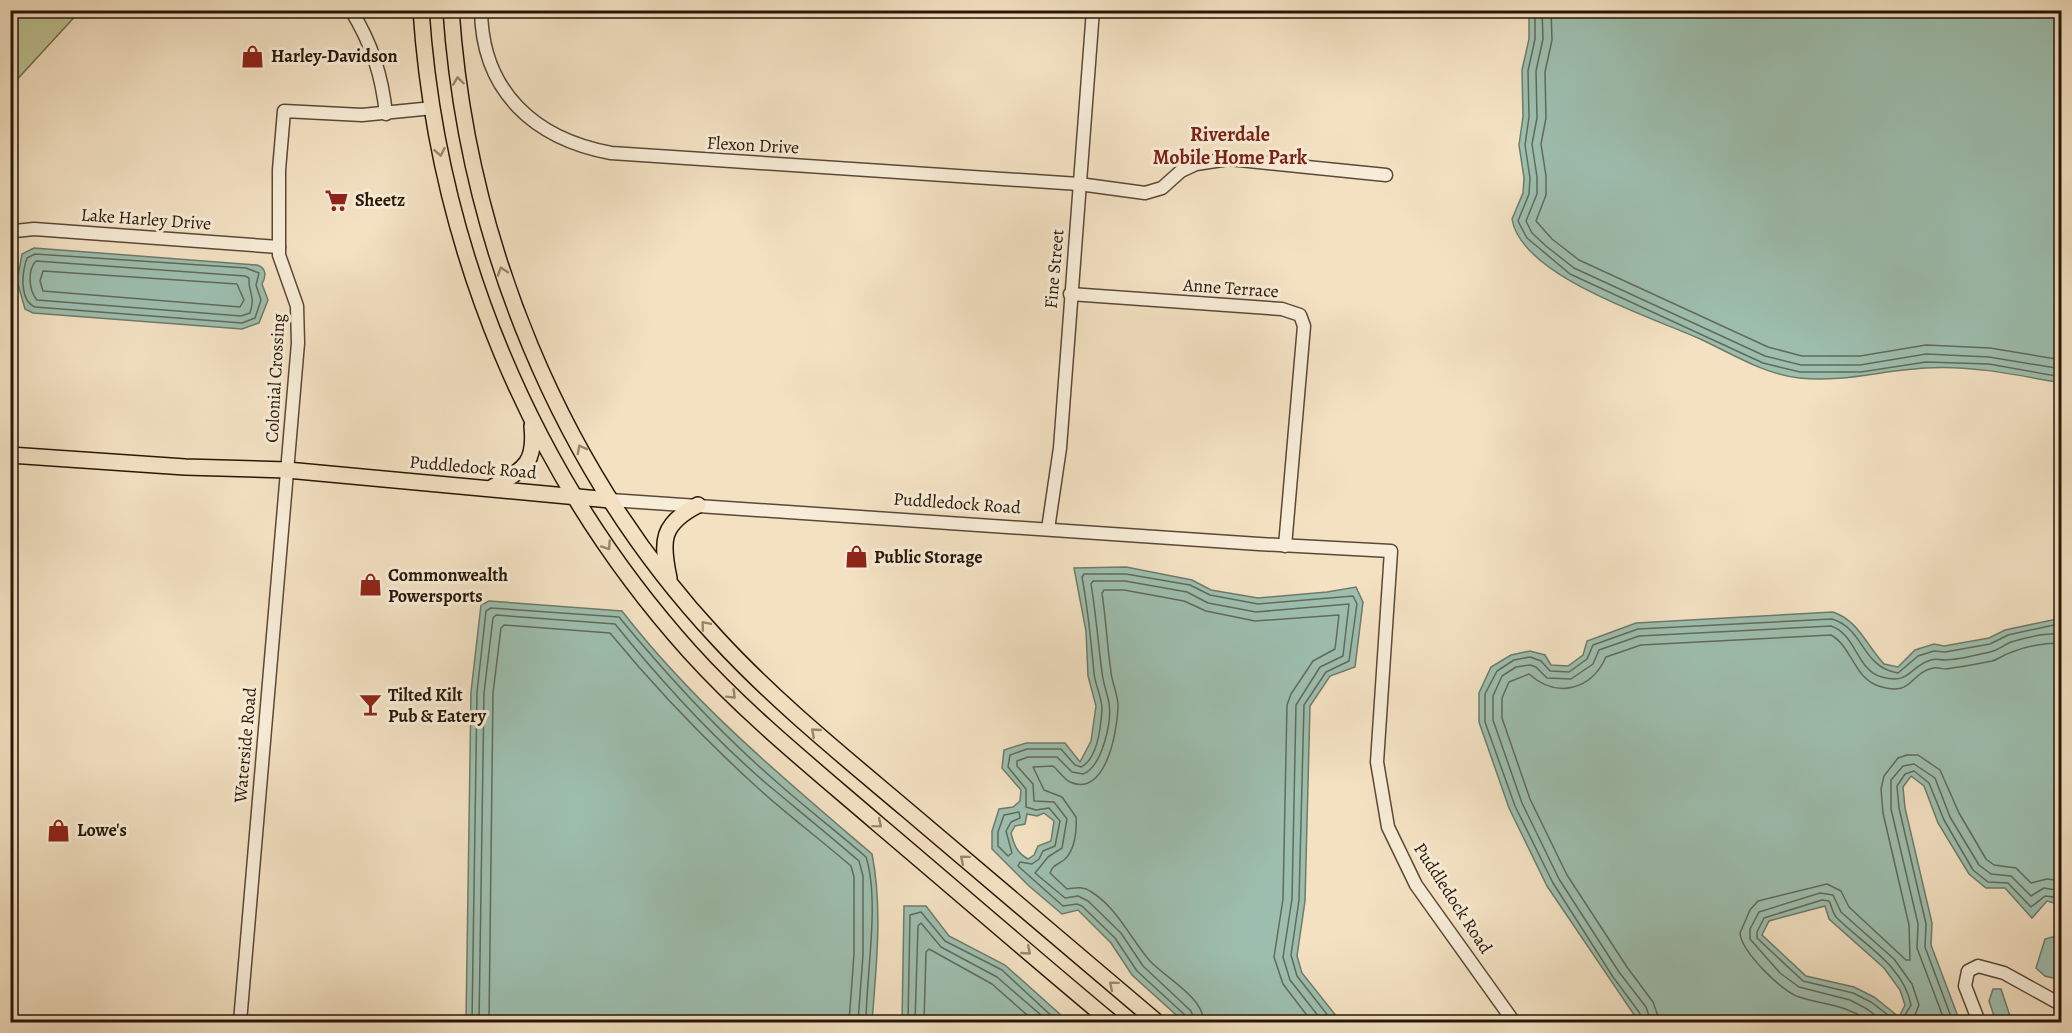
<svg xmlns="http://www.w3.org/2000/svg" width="2072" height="1033" viewBox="0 0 2072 1033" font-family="Alegreya,serif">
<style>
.green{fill:#bdc292;stroke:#726c4c;stroke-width:1.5}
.water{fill:#9dbeae;stroke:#6e7b6b;stroke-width:1.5;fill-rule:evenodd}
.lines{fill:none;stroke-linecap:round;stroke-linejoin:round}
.shore{stroke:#626a5a;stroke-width:1.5}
.minor-casing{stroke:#5a4936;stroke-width:15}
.major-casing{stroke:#271607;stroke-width:18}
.minor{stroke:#f7ecd7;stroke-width:12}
.major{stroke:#f3e1c2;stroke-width:15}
.oneway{stroke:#97866e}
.labels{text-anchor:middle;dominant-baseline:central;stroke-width:6;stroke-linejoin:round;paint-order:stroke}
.poi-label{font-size:18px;font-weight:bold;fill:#271607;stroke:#f7ecd7;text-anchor:start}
.street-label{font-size:18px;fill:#271607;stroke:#f7ecd7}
.neighbourhood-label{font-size:20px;font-weight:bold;fill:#7a1f14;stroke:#f7ecd7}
</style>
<rect width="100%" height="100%" fill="#f3e1c2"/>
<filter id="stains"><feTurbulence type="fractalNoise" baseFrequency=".00333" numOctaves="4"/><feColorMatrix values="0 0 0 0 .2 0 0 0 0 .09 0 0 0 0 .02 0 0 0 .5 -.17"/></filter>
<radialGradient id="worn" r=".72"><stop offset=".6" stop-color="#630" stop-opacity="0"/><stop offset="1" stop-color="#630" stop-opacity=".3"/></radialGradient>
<path class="green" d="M11,10L80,11L11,86L10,11Z"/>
<g class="water">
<path d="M1529,11H2061V383C2017,375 1971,365 1926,368C1883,370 1843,383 1799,378C1763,374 1731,353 1698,338C1651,317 1521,276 1512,219L1523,193L1524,178L1519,145L1523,117L1522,70L1529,39Z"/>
<path d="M34,248L257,265C267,268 266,277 262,284L268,300L259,323L242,329L33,313L25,309L17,281L22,254Z"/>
<path d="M1126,567L1192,580L1211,590L1258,598L1327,592L1356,587L1363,602L1355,667L1330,676L1310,706L1305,901L1297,956L1302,973L1341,1022H1184L1132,975L1111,943L1078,910L1062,914L1029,886L992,849V831L999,809L1013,807L1020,801L1021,790L1002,768L1004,750L1026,743H1065L1080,762L1091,741L1096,706L1088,676L1086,631L1074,568ZM1044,813L1054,821L1051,841L1038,846L1034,855L1028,859C1017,853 1014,845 1011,833L1015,826L1025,824L1027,814L1037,816Z"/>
<path d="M489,601L622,611C694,704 783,778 872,854C883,909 876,968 872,1022H466L471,692L481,605Z"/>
<path d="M1833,612C1859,621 1866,645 1884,664L1898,667L1915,650L1934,644L1944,646L1989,638L2005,630L2057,619L2061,622V905L2047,901L2032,918L2005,888H1986L1969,874L1938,823L1924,786L1911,776L1903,787L1905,808L1932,923L1931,945L1960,1022H1639L1547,886L1509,808L1479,722V693L1491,667L1511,655L1530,651L1545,655L1551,665L1568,666L1583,655L1587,641L1636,623ZM1825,906L1829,919L1884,968L1900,990L1905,1005L1899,1017L1874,997L1854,987L1806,976L1762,935L1769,921Z"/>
<path d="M904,906H926L949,936L1005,965L1063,1017L1065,1022H902Z"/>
<path d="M2061,928V980L2045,976L2036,968L2045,939L2060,935Z"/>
<path d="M1993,989H2001L2012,1022H1996L1989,1001Z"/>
</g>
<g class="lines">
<g class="shore">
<path d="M1535,10V39L1528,71L1529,117L1525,145L1530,178L1529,194L1518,221L1527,238L1570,274L1763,363L1800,372H1861L1926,362L1989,364L2062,377"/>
<path d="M1542,10L1543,39L1536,71L1537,118L1532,144L1537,177V194L1526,221L1532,233L1546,246L1574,268L1765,356L1801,365H1860L1926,354L1989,357L2062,369"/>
<path d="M1551,10L1552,40L1545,72L1546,118L1541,144L1546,176V195L1536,221L1552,239L1579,260L1768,347L1802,356H1860L1926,345L1990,348L2062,360"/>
<path d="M35,254L246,268L259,273L256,285L261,300L255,318L242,323L35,307C19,300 22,272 27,258Z"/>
<path d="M36,261L245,276L249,278C248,294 256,294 250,313L241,316L37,300C29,291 27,270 36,261Z"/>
<path d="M43,271L237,284L244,300L240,307L43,291L40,281Z"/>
<path d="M1019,812L1020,818L1011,822L1006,831L1012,853L1008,856L998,846V832L1004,815Z"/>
<path d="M472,1022L477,692L486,611L491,608L619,617C666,674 715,728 771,777C802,805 835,830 866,857C880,901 866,975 866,1022"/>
<path d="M479,1022L484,693L493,618L496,615L615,624C661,681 711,736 767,784C798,810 829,835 859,861L863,876V955L858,1022"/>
<path d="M489,1022L493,693L501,628L504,625L610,633C656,689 706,741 759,789C789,816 821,840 851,866L854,877V954L849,1022"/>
<path d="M908,1022L910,915L921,912L945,941L1002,970L1058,1022"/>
<path d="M915,1022L918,926L921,923L941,947L997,977L1049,1022"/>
<path d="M924,1022L926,952L929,949L992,984L1035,1022"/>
<path d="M1187,1022L1186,1016L1137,971L1115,938L1082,906L1077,904L1063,906L1018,866L1020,862L1032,864L1039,859L1043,851L1055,846L1060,821L1049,808L1036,810L1026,807V789L1008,767L1010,755L1027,749H1061L1075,765L1081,767C1098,759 1101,726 1102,709C1102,697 1095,685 1094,673C1091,640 1088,609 1082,577L1084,574H1126L1190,585L1210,595L1258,604L1353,596L1357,604L1349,661L1326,672L1304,705L1299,900L1291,955L1297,976L1333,1022"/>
<path d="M1195,1022L1191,1011L1143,966L1121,933L1088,901L1078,896L1065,898L1035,873L1048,857L1062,848L1067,819L1054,802L1034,801L1033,784L1017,766V761L1028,757H1057L1072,772L1083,774C1102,767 1112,722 1109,703C1107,693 1103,683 1102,672C1098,642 1096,614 1091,584L1093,581H1125L1187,592L1208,603L1256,612L1349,604L1343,656L1320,667L1296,705L1292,899L1283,957L1290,980L1323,1022"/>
<path d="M1204,1022C1203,997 1166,978 1150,961C1130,938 1117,907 1090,891C1083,886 1075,888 1067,889L1050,873C1053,865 1057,865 1064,860C1075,851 1077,830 1076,817L1062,797L1044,790L1033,767L1053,766C1059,771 1063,778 1070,782C1106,798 1117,731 1118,708C1119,696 1112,684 1111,672C1107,645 1106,619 1102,593L1104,590H1124L1184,601L1206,611L1255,621L1339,615L1335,649L1313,661L1291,694L1287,705L1283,899L1274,957L1283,984L1312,1022"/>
<path d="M1644,1022L1639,1012L1613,977L1553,883L1515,806L1485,722V694L1497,671L1514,660L1530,657L1541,661L1550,671L1569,672L1587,659L1593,645L1638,629L1832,619C1865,629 1861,667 1898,673L1918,656L1934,651L1945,652L1990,644L2008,635L2054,625L2062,627"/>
<path d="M1651,1022L1646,1007L1619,972L1559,879L1522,803L1493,720V696L1502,676L1516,667L1530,665L1536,667L1547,678L1571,679L1593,664L1599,650L1639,636L1831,626C1856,634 1857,671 1882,677C1911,685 1909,666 1931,660C1936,658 1939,660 1945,660C1959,660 1976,655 1990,652C1998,650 2004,645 2011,642C2027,637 2046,633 2062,634"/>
<path d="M1660,1022L1653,1002L1627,967L1567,875L1530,799L1502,718V698L1509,682L1529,674C1557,699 1591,690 1606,657L1641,645L1831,635C1851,646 1854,676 1876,685C1913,699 1909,673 1933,668C1937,667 1942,669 1946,669C1961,667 1977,664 1992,661C1999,659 2005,654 2012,652C2027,646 2046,643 2062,643"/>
<path d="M1870,1022C1848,1005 1824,1005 1799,997C1782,992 1741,951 1740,933L1750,910L1758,901L1827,884L1841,891L1849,907L1906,960H1910L1909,925L1883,813L1881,789L1884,776L1898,758L1907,755H1918L1940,770L1959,813L1986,859L1994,865L2016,868L2031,883L2047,879L2062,881"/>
<path d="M1884,1022L1867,1009L1850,1000L1799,987L1780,973L1750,939V929L1759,912L1820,893L1833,895L1841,912L1894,959L1912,984L1919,1005L1912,1022"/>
<path d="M1897,1022L1871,1002L1853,993L1803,981L1757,938V932L1764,918L1822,900L1829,901C1832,906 1832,913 1837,918C1863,944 1904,966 1911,1005L1901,1022"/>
<path d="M1945,1022L1917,948L1918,924L1891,809V780L1903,766L1914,764L1935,778L1950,817L1979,865L1991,874L2011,876L2031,896L2044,888L2062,891"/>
<path d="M1953,1022L1925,947L1926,924L1899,808L1897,786L1905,774L1914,771L1929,783L1944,820L1973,870L1988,882L2008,883L2031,907L2045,896L2062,898"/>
</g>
<defs>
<g id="minor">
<path d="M351,10C372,44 382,76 386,114"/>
<path d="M481,10C482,92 535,139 611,153L1079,184L1145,193L1162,188L1181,171L1196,164L1229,159L1386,175"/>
<path d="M10,234L15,231L34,229L279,247"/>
<path d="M1070,294L1282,309L1300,315L1304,326L1285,546"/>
<path d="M610,500L1259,544L1391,551L1377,762L1388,827L1416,885L1514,1022"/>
<path d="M1048,529L1060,448L1093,10"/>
<path d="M240,1022L298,343L297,306L279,255V170L284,111L362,115L433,108"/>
<path d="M1979,1022L1965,986L1968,971L1978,966L2004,973L2062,1005"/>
</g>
<g id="major">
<path d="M421,10C437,247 531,475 690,652C747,715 813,768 878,824C956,890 1033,957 1111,1022"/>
<path d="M451,10C467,240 559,469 717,638C775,701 842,755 907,810C991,881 1074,952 1157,1022"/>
<path d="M10,455L185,467L287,470L610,500"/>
<path d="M493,487C523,469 536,465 532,426"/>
<path d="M669,578C661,541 661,524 698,505"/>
</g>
</defs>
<use href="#minor" class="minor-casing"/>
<use href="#major" class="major-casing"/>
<use href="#minor" class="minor"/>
<use href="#major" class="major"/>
</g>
<defs><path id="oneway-chevron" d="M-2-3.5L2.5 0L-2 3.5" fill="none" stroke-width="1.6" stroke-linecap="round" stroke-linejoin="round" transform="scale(1.5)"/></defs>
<g class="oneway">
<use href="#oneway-chevron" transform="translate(458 81) rotate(-98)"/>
<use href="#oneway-chevron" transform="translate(440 152) rotate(79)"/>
<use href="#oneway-chevron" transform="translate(502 271) rotate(-108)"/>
<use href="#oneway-chevron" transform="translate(581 449) rotate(-118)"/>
<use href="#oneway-chevron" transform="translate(607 546) rotate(56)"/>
<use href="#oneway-chevron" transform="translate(705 625) rotate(-130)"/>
<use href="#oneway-chevron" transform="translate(732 695) rotate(45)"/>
<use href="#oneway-chevron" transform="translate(815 732) rotate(-139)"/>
<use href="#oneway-chevron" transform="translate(878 824) rotate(40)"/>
<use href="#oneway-chevron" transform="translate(964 859) rotate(-140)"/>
<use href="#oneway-chevron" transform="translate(1027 951) rotate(41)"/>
<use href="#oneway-chevron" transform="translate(1113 985) rotate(-140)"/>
</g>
<defs>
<symbol id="shop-bare" viewBox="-9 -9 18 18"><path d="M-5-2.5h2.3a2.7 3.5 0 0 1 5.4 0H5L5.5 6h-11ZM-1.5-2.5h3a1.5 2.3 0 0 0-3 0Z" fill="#8f2418" stroke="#f7ecd7" stroke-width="2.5" paint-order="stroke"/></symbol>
<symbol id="supermarket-bare" viewBox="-9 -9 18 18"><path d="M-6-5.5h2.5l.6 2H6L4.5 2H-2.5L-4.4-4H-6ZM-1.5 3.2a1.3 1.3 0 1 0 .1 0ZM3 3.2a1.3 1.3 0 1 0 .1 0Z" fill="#8f2418" stroke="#f7ecd7" stroke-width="2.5" paint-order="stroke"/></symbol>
<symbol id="bar-bare" viewBox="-9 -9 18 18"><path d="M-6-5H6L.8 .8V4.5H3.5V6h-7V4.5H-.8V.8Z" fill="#8f2418" stroke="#f7ecd7" stroke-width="2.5" paint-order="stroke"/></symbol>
</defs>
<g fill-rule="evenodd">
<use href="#shop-bare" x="236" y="40" width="33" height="33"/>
<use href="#supermarket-bare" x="320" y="184" width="33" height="33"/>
<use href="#shop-bare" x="840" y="540" width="33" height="33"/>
<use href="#shop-bare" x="354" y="568" width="33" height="33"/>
<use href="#bar-bare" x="354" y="688" width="33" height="33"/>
<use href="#shop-bare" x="42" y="814" width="33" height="33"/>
</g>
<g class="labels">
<g class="poi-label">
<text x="271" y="56">Harley-Davidson</text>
<text x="355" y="200">Sheetz</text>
<text x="874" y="557">Public Storage</text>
<text x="388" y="575">Commonwealth<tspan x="388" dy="21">Powersports</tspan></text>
<text x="388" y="695">Tilted Kilt<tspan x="388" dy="21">Pub &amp; Eatery</tspan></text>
<text x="77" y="830">Lowe's</text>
</g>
<g class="street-label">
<text transform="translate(753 145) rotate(3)">Flexon Drive</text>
<text transform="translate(146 219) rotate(4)">Lake Harley Drive</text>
<text transform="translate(1054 269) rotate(-85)">Fine Street</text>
<text transform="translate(1231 288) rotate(4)">Anne Terrace</text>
<text transform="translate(275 378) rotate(-87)">Colonial Crossing</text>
<text transform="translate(473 467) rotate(5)">Puddledock Road</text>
<text transform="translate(957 503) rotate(4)">Puddledock Road</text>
<text transform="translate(245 745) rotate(-85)">Waterside Road</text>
<text transform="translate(1453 898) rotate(57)">Puddledock Road</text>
</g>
<g class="neighbourhood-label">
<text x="1230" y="134">Riverdale<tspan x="1230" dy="23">Mobile Home Park</tspan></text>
</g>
</g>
<rect width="2072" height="1033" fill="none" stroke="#f3e1c2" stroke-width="36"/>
<rect x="12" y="12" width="2048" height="1009" fill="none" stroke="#271607" stroke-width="3"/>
<rect x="18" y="18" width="2036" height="997" fill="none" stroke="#271607" stroke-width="1.5"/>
<rect width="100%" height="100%" filter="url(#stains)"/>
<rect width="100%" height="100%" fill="url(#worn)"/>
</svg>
